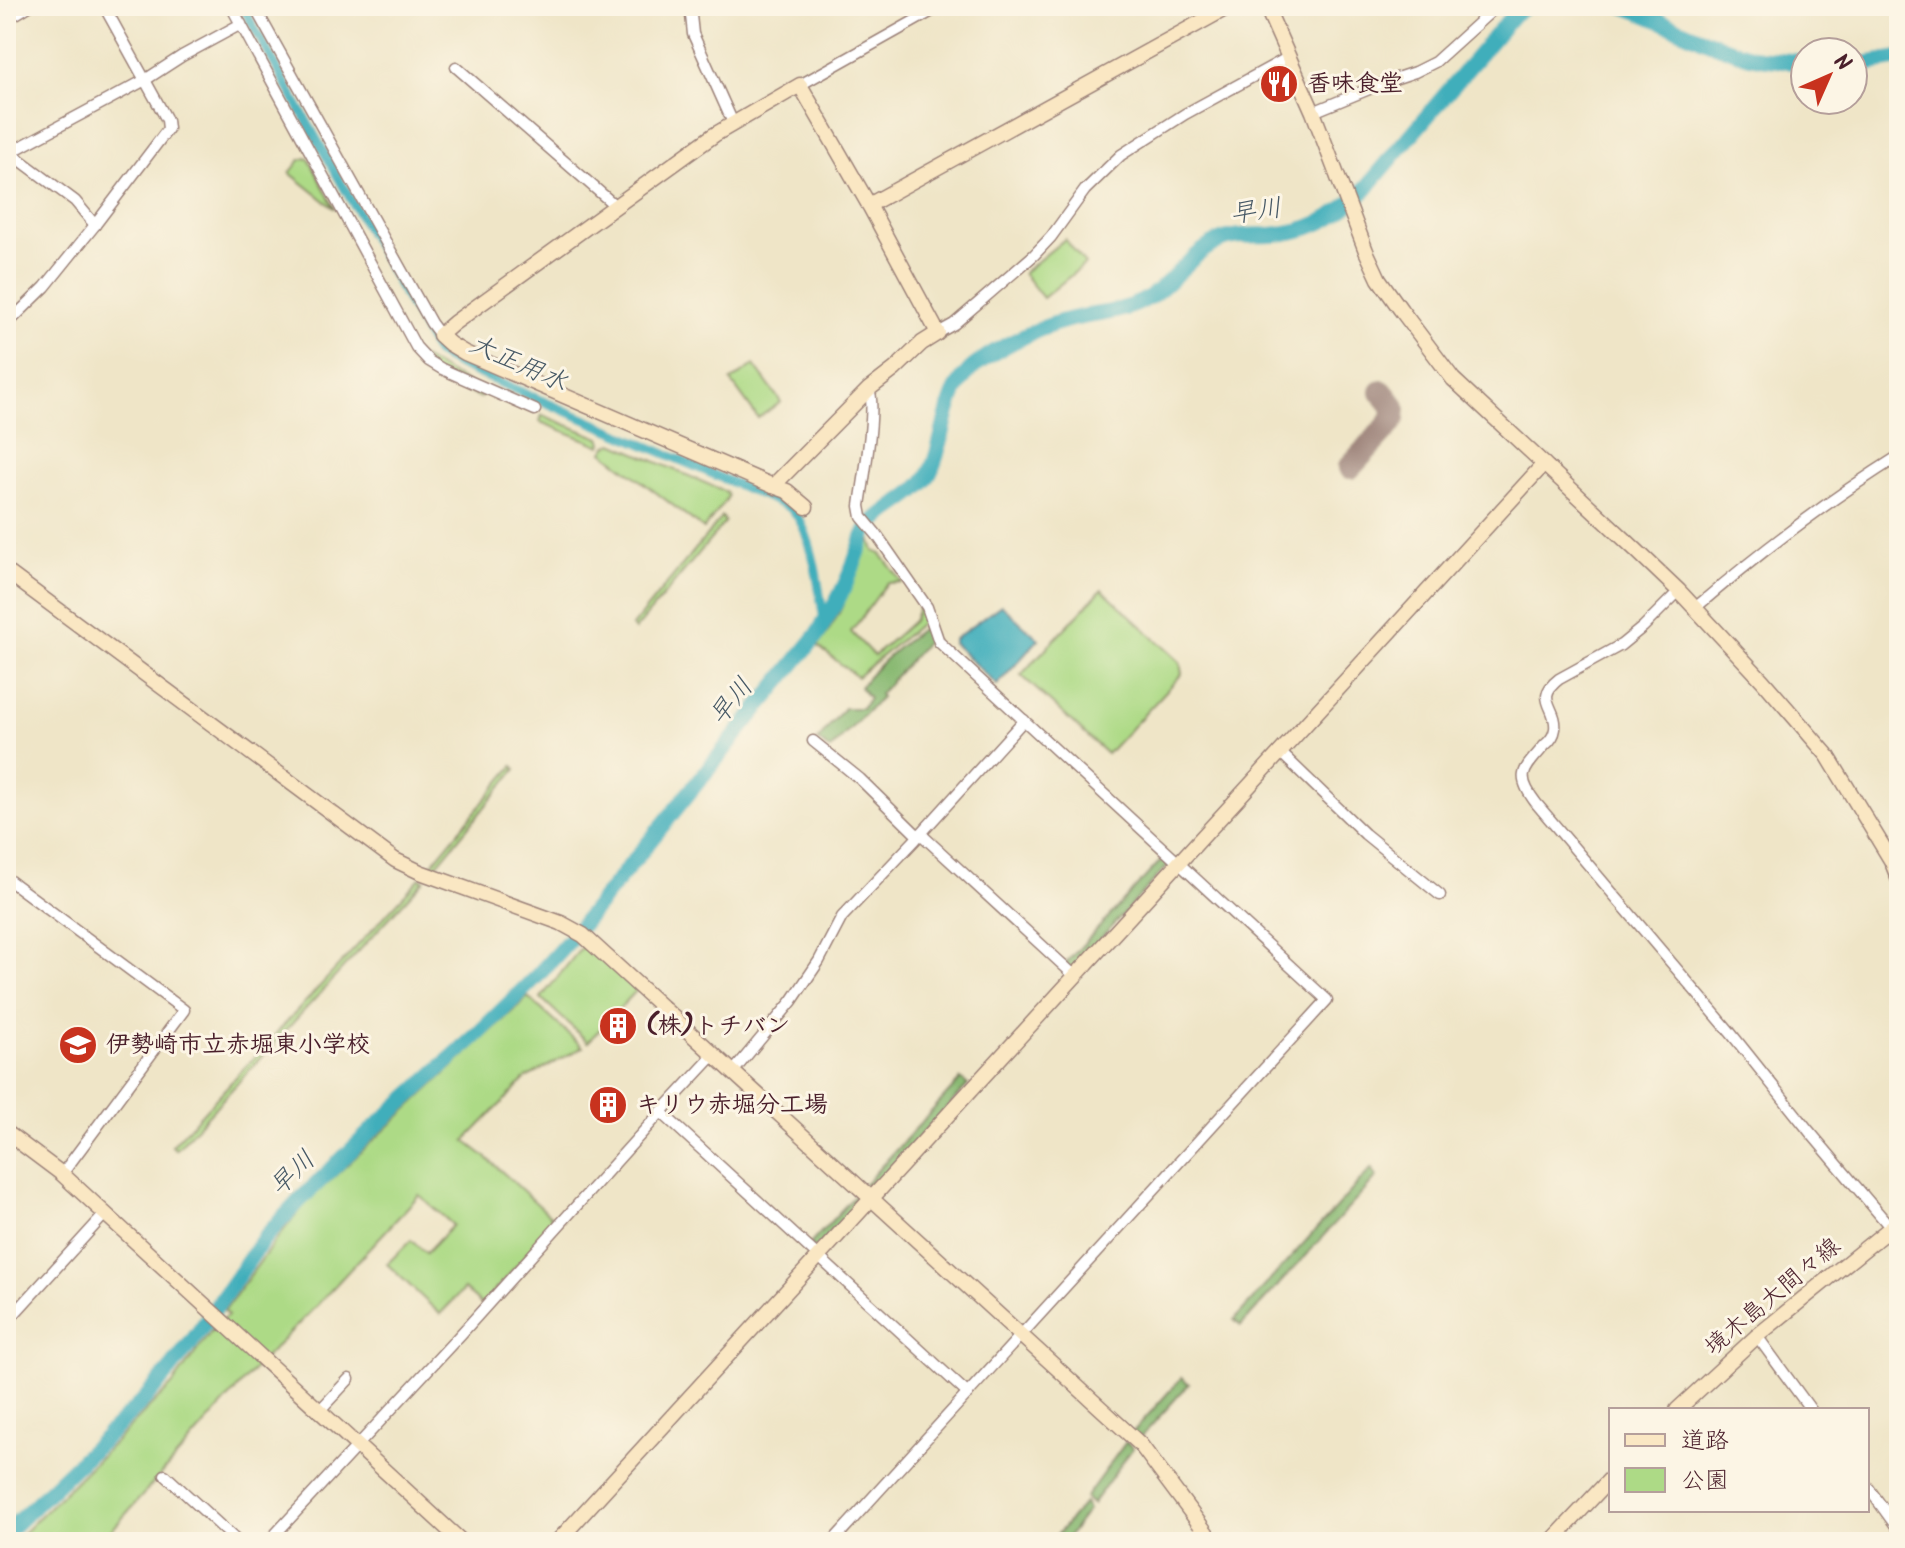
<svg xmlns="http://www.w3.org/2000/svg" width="1905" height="1548" viewBox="0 0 1905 1548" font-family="Kalam,'Klee One',sans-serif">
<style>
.green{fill:#adda86;stroke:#7c7c58;stroke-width:2}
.forest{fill:#8aba73;stroke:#6a6c4f;stroke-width:2}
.water{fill:#3faebb;stroke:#446673;stroke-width:2}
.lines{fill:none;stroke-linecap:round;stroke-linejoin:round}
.canal{stroke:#3faebb;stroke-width:9}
.river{stroke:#3faebb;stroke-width:16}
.taxiway{stroke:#9c8279;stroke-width:24}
.street-casing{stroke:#9c8279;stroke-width:13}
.secondary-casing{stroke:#9c8279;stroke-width:17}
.street{stroke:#fff;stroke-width:10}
.secondary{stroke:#fae7c3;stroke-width:14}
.labels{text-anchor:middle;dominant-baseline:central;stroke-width:6;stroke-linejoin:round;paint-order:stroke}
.poi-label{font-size:24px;font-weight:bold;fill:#4a1f2b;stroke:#fcf5e5;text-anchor:start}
.street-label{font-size:24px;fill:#4a1f2b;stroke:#fcf5e5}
.water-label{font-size:26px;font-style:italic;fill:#465865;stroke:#fcf5e5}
</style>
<rect width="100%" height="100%" fill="#fcf5e5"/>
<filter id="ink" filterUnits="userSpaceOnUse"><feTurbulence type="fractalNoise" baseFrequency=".0125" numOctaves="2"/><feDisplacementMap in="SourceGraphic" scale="16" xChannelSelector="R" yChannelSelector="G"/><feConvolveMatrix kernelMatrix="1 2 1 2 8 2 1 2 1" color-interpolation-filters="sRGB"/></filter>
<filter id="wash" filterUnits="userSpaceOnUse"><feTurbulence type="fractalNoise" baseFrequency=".006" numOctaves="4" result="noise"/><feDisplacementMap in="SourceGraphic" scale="32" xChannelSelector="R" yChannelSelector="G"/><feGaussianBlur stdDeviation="1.8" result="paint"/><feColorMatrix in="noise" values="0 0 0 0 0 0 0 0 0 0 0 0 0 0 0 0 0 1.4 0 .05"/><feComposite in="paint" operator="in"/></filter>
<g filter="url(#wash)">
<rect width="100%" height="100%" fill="#efe5c7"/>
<g class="green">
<path d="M306,158L309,159L335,209L290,173L300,160Z"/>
<path d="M1065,239L1085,264L1043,298L1023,273Z"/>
<path d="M414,353L484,392L481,398L439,377L413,356Z"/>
<path d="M754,365L781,402L758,418L731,381Z"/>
<path d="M542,415L600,438L602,442L601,446L540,422Z"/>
<path d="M613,443L726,492L728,496L726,500L704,529L603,452L607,446Z"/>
<path d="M722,517L725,522L635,630L632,626Z"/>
<path d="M870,538L874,551L881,554L902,582L887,583L851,632L874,656L913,621L919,606L923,617L922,622L857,677L818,646C829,631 840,614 846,597C854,577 860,557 870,538Z"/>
<path d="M1102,589L1180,662L1182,674L1107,754L1021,675Z"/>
<path d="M513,766L516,769L432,871L431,865Z"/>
<path d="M420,878L424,880L176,1150L172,1146Z"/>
<path d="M585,943L637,990L588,1042L541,998Z"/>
<path d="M528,997L583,1047L526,1078L465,1141L486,1157L556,1221L482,1305L464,1289L440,1314L387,1264L411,1240L426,1253L453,1225L419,1195L318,1304L260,1363L101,1542H14L172,1385L217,1323L228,1315L224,1311L278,1237L306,1203Z"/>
</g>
<g class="forest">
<path d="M928,624L932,636L879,694L881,697L830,750L818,740L844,708H862L869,698L860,687C879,662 903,643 928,624Z"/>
<path d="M1165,856L1171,862L1072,970L1065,964Z"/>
<path d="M961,1079L968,1085L870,1190L864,1185Z"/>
<path d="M1372,1168L1377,1177L1241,1326L1234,1320Z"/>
<path d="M858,1192L863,1198L862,1200L859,1198L854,1203L856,1206L818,1247L814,1248L810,1244Z"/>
<path d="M1182,1377L1189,1384L1140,1438L1133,1432Z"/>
<path d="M1126,1442L1133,1448L1092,1504L1085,1498Z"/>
<path d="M1084,1503L1088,1510L1064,1542H1051Z"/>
</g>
<path class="water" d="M1001,605L1039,639L997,685L953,643V640Z"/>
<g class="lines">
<path class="canal" d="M242,6L437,353L454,363L789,507C813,527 819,590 824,621"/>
<g class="river">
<path d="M1623,6C1666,21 1705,44 1750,56C1767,60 1787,61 1805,62"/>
<path d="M1853,64H1865L1899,58"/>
<path d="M6,1533L142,1402L169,1371L193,1340L265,1237L300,1200L374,1128L478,1034L537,976L567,943L818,634C824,621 832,610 839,597C847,582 854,564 860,547C862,543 862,539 864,535C880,506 920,499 932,468C947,433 944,389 977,364C999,347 1038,328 1064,321C1090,314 1116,314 1141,302C1170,287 1187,257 1217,242C1234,234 1252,236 1270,235C1310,232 1333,219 1362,193L1501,29L1514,14L1526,6"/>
</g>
<path class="taxiway" d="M1350,467L1388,426L1393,419L1394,407L1382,392"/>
</g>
</g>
<g filter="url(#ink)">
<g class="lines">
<defs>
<g id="street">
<path d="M231,6L416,347L429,361L442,369L535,410"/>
<path d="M254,6L431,323L440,335"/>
<path d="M690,6L693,34L733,123"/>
<path d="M6,20L29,6"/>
<path d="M456,67L611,202L615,208"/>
<path d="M800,85L941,6"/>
<path d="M1313,112L1391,80L1415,72L1435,62L1497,6"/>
<path d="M7,148L20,160L75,201L95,225"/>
<path d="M11,152L145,80L182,56L241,24"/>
<path d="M6,325L45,287L95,225L168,129L167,120L104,6"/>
<path d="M938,333L954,324L1034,255L1051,237L1085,190L1121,155L1185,114L1289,57"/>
<path d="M1679,591L1643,627L1621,645L1559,679C1533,699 1558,707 1555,729C1554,736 1550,741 1545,745C1524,770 1514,774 1536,803L1730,1032L1809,1131L1891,1228"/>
<path d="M1695,608C1759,553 1827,501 1899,456"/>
<path d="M813,741L860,779L915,833L923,836L1075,976"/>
<path d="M1279,751L1365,834L1440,895"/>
<path d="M6,878L184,1010L62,1174"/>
<path d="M733,1072L792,1001L819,961L842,917L916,839L1024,720"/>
<path d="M661,1112L968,1394"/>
<path d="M6,1323L105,1214"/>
<path d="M1757,1336L1811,1410"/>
<path d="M319,1411L349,1379"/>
<path d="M165,1475L238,1542"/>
<path d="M1867,1486L1899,1530"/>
<path d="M268,1542L461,1334L661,1112L715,1054"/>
<path d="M832,1542L1327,1000L939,642L927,607L877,535L862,517L860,506C863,482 877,408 869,389"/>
</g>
<g id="secondary">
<path d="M1266,6L1313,112L1366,251L1379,279L1401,310L1453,379L1635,549L1679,591L1763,681L1828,756L1891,860L1899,880"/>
<path d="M800,85L869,205L938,333L922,343L895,369L869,389L773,486L465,353L450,344L440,335L454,323L714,135Z"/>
<path d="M869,205L1230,6"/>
<path d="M773,486L787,491L806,507"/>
<path d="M6,571L395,860L420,872L561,923L583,935L1140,1444L1213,1542"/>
<path d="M6,1132L62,1174L462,1542"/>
<path d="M1677,1410L1757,1336L1899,1221"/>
<path d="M557,1542L1544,464"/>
<path d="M1551,1542L1611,1478"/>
</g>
</defs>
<use href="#street" class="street-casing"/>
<use href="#secondary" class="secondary-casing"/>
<use href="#street" class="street"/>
<use href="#secondary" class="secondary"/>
</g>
</g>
<defs>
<symbol id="restaurant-disc" viewBox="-11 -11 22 22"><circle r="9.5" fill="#c8321e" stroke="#fcf5e5"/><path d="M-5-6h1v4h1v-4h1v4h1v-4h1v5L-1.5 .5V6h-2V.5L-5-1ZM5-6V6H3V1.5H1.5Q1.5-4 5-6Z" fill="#fff"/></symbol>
<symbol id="building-disc" viewBox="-11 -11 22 22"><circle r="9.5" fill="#c8321e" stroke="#fcf5e5"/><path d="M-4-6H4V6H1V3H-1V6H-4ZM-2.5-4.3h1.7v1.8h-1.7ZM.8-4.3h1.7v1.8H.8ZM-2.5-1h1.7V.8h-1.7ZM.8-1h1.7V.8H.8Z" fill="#fff"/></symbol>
<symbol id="school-disc" viewBox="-11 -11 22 22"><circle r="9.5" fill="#c8321e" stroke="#fcf5e5"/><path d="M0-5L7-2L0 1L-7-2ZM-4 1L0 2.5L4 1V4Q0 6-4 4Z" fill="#fff"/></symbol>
</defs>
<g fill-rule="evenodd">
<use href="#restaurant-disc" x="1257" y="62" width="44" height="44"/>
<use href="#building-disc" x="596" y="1004" width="44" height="44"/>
<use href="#school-disc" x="56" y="1023" width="44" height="44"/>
<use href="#building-disc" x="586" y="1083" width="44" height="44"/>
</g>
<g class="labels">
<g class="poi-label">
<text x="1307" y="84">香味食堂</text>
<text x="646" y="1026">(株)トチバン</text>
<text x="106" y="1045">伊勢崎市立赤堀東小学校</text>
<text x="636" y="1105">キリウ赤堀分工場</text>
</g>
<g class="street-label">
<text transform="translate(1773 1297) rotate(-40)">境木島大間々線</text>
</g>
<g class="water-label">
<text transform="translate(1256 212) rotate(-8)">早川</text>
<text transform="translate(518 364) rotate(24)">大正用水</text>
<text transform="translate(732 702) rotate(-51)">早川</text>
<text transform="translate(293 1174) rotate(-44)">早川</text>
</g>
</g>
<rect width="1905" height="1548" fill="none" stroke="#fcf5e5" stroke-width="32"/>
<rect x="1609" y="1408" width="260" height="104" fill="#fcf5e5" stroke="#b59f9b" stroke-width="2"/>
<rect x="1625" y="1434" width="40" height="12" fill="#fae7c3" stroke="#b59f9b" stroke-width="2"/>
<text x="1681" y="1448" font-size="24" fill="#4a1f2b">道路</text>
<rect x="1625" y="1468" width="40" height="24" fill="#adda86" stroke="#b59f9b" stroke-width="2"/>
<text x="1681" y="1488" font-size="24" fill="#4a1f2b">公園</text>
<g transform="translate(1829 76) rotate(45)"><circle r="38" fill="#fcf5e5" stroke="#b59f9b" stroke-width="2"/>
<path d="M0-6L14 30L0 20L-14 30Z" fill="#c8321e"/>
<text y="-12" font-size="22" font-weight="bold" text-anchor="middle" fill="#4a1f2b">N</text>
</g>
</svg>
